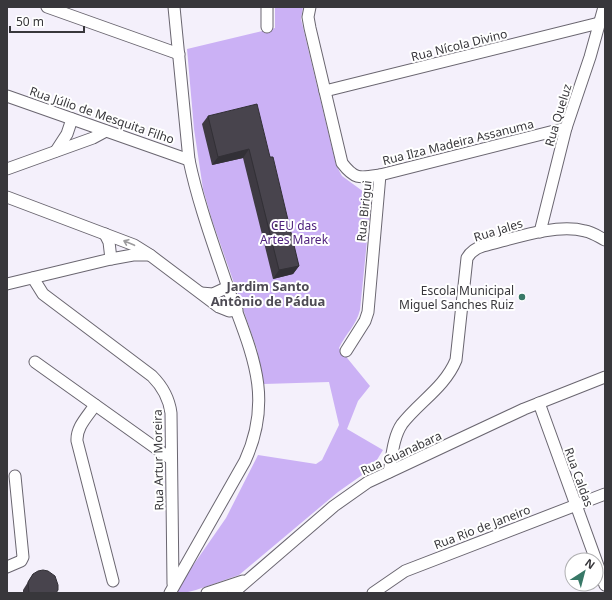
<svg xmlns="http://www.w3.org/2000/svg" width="612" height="600" viewBox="0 0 612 600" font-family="'Noto Sans',sans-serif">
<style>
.green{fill:#cbb1f5}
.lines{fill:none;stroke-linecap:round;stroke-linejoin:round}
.street-casing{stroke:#6a6670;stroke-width:13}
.street{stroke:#fff;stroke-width:11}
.wall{fill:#3e3a42}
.shaded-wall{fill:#323036}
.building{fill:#48444d;stroke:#323036}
.oneway{stroke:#9c9b9d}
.poi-dot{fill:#387867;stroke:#fff;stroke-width:1.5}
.labels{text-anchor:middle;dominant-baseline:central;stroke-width:4;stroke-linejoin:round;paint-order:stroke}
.street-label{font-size:12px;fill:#38373b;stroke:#fff}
.park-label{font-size:12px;fill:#4f227d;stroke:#fff}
.poi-label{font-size:12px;fill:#38373b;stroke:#fff;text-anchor:end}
.neighbourhood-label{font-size:13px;font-weight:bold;fill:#4e4b54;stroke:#fff}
</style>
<rect width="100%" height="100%" fill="#f4f0fb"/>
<path class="green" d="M275,7H303L301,19L336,165L342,176L368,195L370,211L360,310C356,326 346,333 339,348L370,386L358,401L347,429L383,450L372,468L338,492L239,575L196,590L184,593H177L178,587L226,518L258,455L316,464L322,460L339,425L329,382L264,384L257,349L212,220L203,189L194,129L187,49L275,28Z"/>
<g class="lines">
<defs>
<g id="street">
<path d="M47,7L179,54"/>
<path d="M310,7L308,17L310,28L342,163C355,180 360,178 380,175L368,312L365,321L346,351"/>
<path d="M267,27V7"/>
<path d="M325,91L599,23"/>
<path d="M7,96L189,160"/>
<path d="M56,151L67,134L72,119"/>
<path d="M7,169L93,138L106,131"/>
<path d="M380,175L566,128"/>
<path d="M7,197L134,245L150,255L219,307L229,311L237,310"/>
<path d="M540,232L566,128L590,57L604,7"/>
<path d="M105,234L109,242L111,259"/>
<path d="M33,278L43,294L152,376C163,387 169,398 171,413L173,584"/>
<path d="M7,284L111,259L133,255H150"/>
<path d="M201,293L213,294L228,287"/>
<path d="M35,362L171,459"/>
<path d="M539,403L605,585"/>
<path d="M95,405C88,416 76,427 77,441L113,581"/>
<path d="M389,472C392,457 393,437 402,424C419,402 445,387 456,360L467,258C471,251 476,248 483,246C512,239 556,223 585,231C592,232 599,237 605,240"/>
<path d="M7,567L21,561L23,557L15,476"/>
<path d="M170,593L245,461C275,395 250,350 228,288C214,246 198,203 189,160L174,7"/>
<path d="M207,593L243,581"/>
<path d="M233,593L334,506L368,482L524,409L605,377"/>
<path d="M373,593L405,571L605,494"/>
</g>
</defs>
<use href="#street" class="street-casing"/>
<use href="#street" class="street"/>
</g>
<g class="wall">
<path d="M208,116L270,157L299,266L293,274L273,279L243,158L212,165L202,124Z"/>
<path d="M33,574L56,593H23V590Z"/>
</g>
<g class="shaded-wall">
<path d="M249,149L243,158L212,165L218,157Z"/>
<path d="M299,266L293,274L273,279L279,270Z"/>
</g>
<g class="building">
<path d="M257,104L270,157H273L299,266L279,270L249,149L218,157L208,116Z"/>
<path d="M43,570L48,571L55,576L58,585V590L56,593H30L29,592L28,582L33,574L38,571Z"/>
</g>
<defs><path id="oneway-shaft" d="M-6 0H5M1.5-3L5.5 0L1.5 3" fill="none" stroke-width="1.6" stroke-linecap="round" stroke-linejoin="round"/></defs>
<use class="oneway" href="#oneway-shaft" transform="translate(129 243) rotate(-157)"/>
<circle class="poi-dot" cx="522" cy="297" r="4"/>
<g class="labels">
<g class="street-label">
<text transform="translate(459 45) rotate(-14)">Rua Nícola Divino</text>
<text transform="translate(102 115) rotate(19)">Rua Júlio de Mesquita Filho</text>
<text transform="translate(558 115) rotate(-73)">Rua Queluz</text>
<text transform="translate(458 142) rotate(-14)">Rua Ilza Madeira Assanuma</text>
<text transform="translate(364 211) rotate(-84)">Rua Birigui</text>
<text transform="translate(498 230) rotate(-17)">Rua Jales</text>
<text transform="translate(401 453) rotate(-25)">Rua Guanabara</text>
<text transform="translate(158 460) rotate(-91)">Rua Artur Moreira</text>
<text transform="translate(579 477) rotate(70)">Rua Caldas</text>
<text transform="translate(482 527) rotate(-21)">Rua Rio de Janeiro</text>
</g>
<g class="park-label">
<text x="294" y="225">CEU das<tspan x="294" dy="14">Artes Marek</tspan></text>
</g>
<g class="poi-label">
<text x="514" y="290">Escola Municipal<tspan x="514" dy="14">Miguel Sanches Ruiz</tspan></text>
</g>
<g class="neighbourhood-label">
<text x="268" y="286">Jardim Santo<tspan x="268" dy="15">Antônio de Pádua</tspan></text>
</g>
</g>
<rect width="612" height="600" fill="none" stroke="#38373b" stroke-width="16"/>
<g transform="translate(584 572) rotate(36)"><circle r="19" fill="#ffffff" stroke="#afafb1"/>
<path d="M0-3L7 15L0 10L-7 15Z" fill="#387867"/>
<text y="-6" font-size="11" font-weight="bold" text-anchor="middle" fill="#38373b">N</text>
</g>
<path d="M10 26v6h74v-6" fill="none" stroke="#38373b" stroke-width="2"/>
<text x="16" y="26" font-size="12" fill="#38373b" stroke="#ffffff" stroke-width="3" paint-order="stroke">50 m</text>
</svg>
